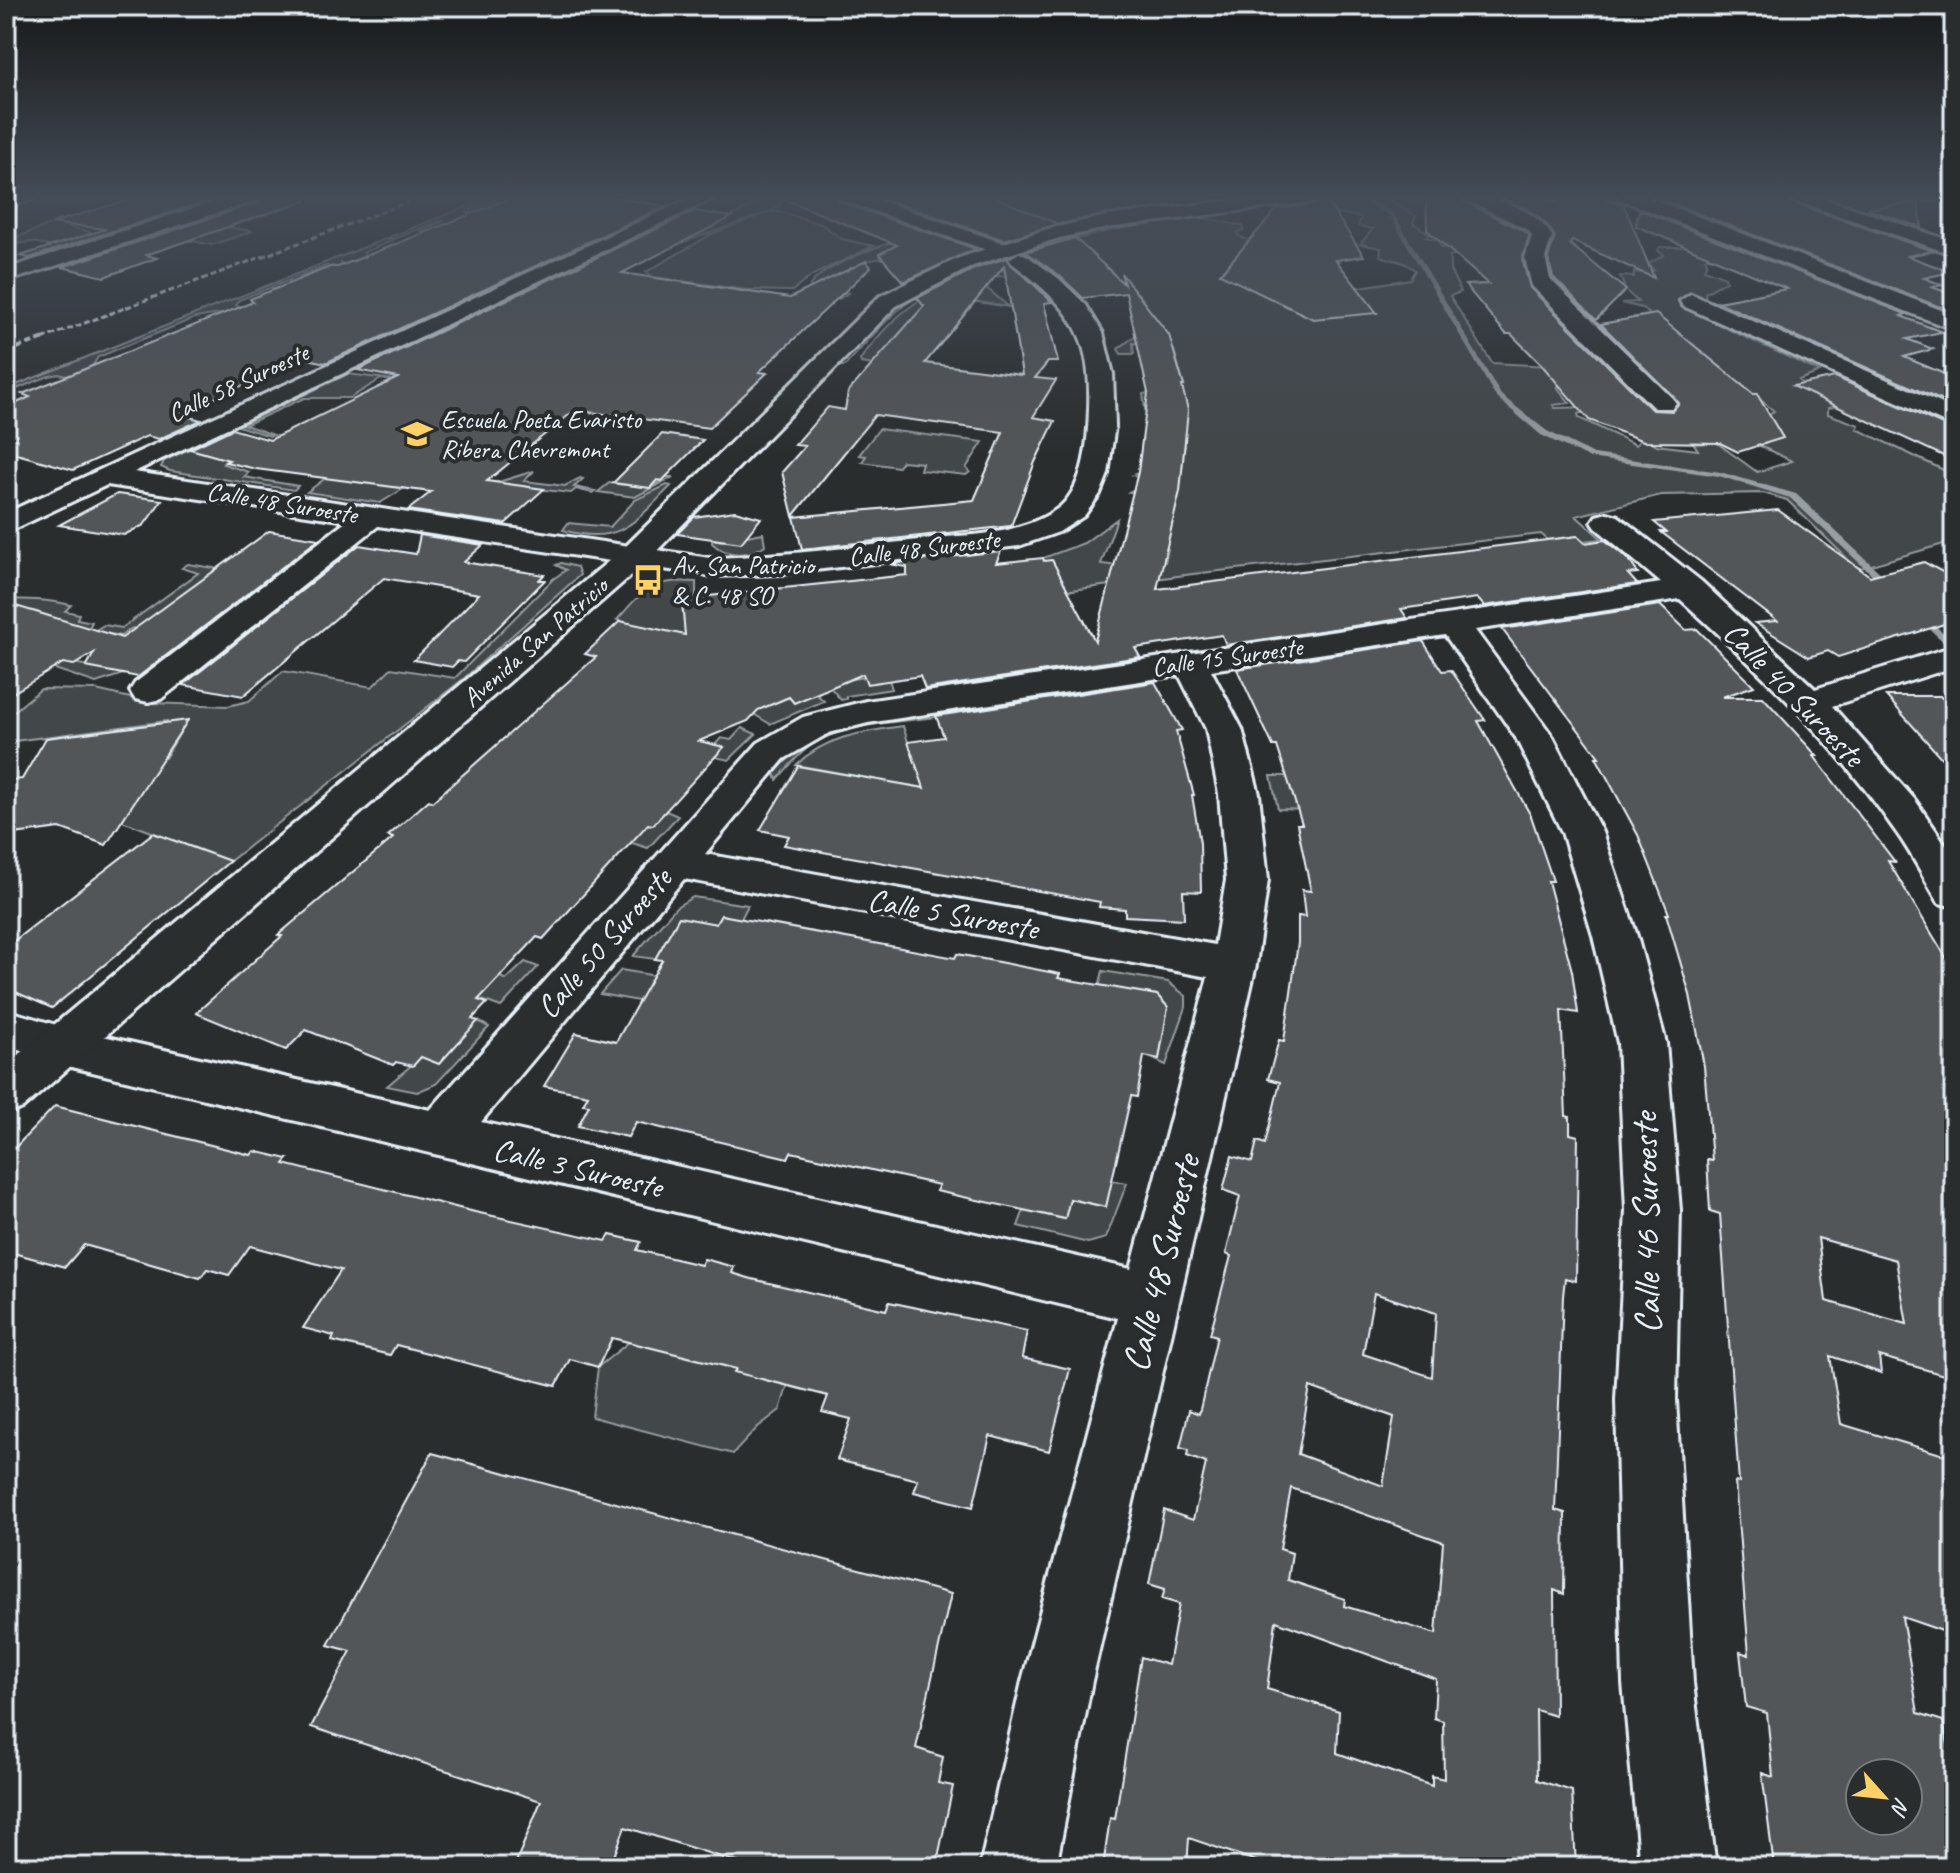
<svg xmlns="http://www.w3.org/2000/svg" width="1960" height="1873" viewBox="0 0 1960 1873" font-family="Caveat,sans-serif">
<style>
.green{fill:#424648;stroke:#959ca0;stroke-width:2}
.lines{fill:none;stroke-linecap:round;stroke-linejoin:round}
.stream{fill:#989fa3;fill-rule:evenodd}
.building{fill:#535759;stroke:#e8f1f8;stroke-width:2;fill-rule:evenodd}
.minor-casing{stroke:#e8f1f8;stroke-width:6}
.tertiary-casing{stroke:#e8f1f8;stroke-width:6}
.minor{fill:#2a2d2e;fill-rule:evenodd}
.tertiary{fill:#2a2d2e;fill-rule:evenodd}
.rail-far1{stroke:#e8f1f8;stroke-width:3;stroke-dasharray:6 3;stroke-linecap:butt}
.rail{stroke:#e8f1f8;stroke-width:4;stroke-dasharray:7 4;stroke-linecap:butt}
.labels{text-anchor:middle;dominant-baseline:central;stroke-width:8;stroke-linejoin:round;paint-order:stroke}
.far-street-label{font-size:26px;fill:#e8f1f8;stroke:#2a2d2e}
.far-poi-label{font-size:26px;fill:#e8f1f8;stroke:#2a2d2e;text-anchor:start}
.street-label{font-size:32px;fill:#e8f1f8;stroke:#2a2d2e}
.near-street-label{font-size:38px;fill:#e8f1f8;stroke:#2a2d2e}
</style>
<rect width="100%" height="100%" fill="#2a2d2e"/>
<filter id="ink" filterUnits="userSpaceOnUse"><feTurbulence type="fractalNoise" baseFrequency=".0125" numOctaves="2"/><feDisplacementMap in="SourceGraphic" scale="16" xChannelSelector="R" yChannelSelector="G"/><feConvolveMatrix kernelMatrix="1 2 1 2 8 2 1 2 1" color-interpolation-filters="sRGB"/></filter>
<g filter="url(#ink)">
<g class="green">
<path d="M496,195H505L468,209L467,213L471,214V210L494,200L507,203L494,202L476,209L491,213L470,223L456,220L435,234L421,231L444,221H440L394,239L387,238Z"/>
<path d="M771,195H784L780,206L770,212H782L821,224L842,239L874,246L813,275L792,291L746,290L653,277L646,272L712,234L769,212L687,241L665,237L702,232Z"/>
<path d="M1029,195H1157L1165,201L1201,195L1196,200C1211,193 1215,196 1228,201L1070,225L1015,238L1009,237L1107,215L996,236L927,213L1005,203Z"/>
<path d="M1345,195H1382L1416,216L1413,223L1430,234L1426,237L1438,240L1442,248L1451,247L1457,254L1450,256V270L1461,292L1450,296L1492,363L1551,366L1568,386L1557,387L1570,403L1553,405L1555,408L1594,407L1578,414L1579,418L1636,445L1644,434L1656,445L1698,450L1694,444L1709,443L1691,426L1695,427L1757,472L1792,461L1760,446L1767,443L1768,414L1774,411L1722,368L1693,349L1694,345L1640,317H1633L1650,315L1642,308L1621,303L1638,302L1626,291H1619L1616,286H1624L1620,276L1634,277V272L1647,274L1654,270L1648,264L1664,255L1658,251L1660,247H1681L1697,240L1713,254L1705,259L1707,263L1704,269L1725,277L1726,281L1705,293L1706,299L1687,298L1715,323L1820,372L1799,380L1804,386L1840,406L1828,408V414L1859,425L1857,429L1954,475V541L1858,569L1787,500L1763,493L1661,495L1576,516L1602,539L1584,541L1577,536L1548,540L1541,534L1193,574L838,621V681L865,677L889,680L892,689L846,696V699L841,700L818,673L761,709L789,697L794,702L816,694L824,701L770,724L681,670L632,624L617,620C645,588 651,579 696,582V597L682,602L853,595L873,578L889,583L1062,581L1052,560L1044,561L1043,558L1084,543L1117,519L1101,564L1159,570L1161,562H1165L1168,549L1164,548L1172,524L1137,493L1129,492L1147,482L1133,475L1138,473L1182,468L1180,447H1185L1183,412L1145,409L1143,394L1184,386L1174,350L1133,343L1134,354H1121L1118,349L1157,319L1140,300L1143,299C1131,283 1121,284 1102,286L1112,272L1101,263L1034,250L1121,228C1048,243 967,260 906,304C883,321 864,346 845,366H839C859,346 878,322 900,305C992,235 1153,221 1265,207L1127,227L1204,218L1243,226L1244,230L1237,233L1239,236L1348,289L1410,279L1415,270L1404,263L1380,256L1381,248L1360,244L1373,229L1358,226L1361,217L1288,207L1331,201L1333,197Z"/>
<path d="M1817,195H1954V199L1895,205L1889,213L1877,215Z"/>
<path d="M189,221L253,231L212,245L153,233Z"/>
<path d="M55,223L105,236L64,250L33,242L6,245V241Z"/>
<path d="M920,233L937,235L882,258L866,261L822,286L848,293L839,299L810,292V285C826,263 893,241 920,233Z"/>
<path d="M385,239L392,241L364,252L365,256L379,259L362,267L340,263L359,268L351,270L332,266L308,276L316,280L302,277L328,265L239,300L236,305L255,310L236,318L219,314L195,318L98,357L93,365L109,370L82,380L59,374L49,376L6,393V389Z"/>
<path d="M999,268L1013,277L994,276L983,285L1009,307L940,296L887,367L861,363L860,360C902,301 933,289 999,268Z"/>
<path d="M348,374L533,398L421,478L380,503L307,492L327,477L416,384L381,379L350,398H304L245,425L274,435L270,436L238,426Z"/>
<path d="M879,429L886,430L983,442L966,468L970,472L966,475L920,470L922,463L902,461L898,467L862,462L866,456L859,455Z"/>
<path d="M229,430L218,456L229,460L223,464L249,472L244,477L298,486L294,490L170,471L161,467L164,461Z"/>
<path d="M534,471L524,481L565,486L580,478L583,479L574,487L595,491L592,493L576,489L571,493L492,484Z"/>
<path d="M666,477H673L635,497L598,492L609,483L650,488Z"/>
<path d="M667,485L671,486C634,523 619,546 563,530L568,523L610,527L635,500Z"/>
<path d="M763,533L765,545C750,557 726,557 712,543V539L721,541Z"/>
<path d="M561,563L577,567L580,575L462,680L230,861L122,821L151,758H165L184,726L166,727L167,721L6,742V718L41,689L96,690L152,703L228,706L249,701L283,671L372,687L391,668L455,678L553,579L566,570L556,565Z"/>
<path d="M188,564L257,575L138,629L132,628L121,636L94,631L104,625L122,628L198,573L182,568Z"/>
<path d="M6,599C29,600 49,599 71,605L65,611L79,614L77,619L92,622L88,630L37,612L6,605Z"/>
<path d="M48,659C75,664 97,666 123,674L96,683L40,664Z"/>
<path d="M940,712L943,716C904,722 854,722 818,741C802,750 789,766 777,780L774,773C783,765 792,754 801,747C840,720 895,720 940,712Z"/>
<path d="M903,726L908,742L957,794L796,765C826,736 863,732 903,726Z"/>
<path d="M742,728L756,734L729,760L706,755L721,738L731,740Z"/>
<path d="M1271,776H1289L1311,810L1278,809Z"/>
<path d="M666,811L678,816L648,848L626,841L643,823L653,825Z"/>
<path d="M693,897L748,905L741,919L721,915L716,924L679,917L655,959L633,956L676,907Z"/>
<path d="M525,962L538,967L501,1007L471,996L493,973L506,980Z"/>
<path d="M621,970L680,980L666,1006L600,994Z"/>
<path d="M1103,971L1168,982L1186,996V1007L1166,1065L1149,1057L1159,1058L1168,1007L1157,995L1099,987Z"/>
<path d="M478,1021L489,1027L436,1084L417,1092L387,1086L421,1057Z"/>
<path d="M1111,1180L1127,1183L1106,1238L1088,1243L1018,1226L1024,1210L1064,1219L1070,1199L1105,1207Z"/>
<path d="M629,1342L745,1344L735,1372L788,1384L780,1410L758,1427L733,1454L592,1417L598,1367Z"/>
</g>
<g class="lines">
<g class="stream">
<path d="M1353,195H1359L1394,214L1501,395L1547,431L1594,454L1720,472L1796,494L1889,581V585H1883L1790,498L1719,476L1589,458L1541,435L1496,397L1390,216Z"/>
<path d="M1923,615L1954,642V650L1951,649L1920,620V616Z"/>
</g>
</g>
<g class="building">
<path d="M144,195H225L29,258L20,256L106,229L52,223Z"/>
<path d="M264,195H306L307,200L146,255L157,258L104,277L62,267L260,202Z"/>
<path d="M519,195L608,196L666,206L325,363L304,358L179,414L201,420L159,439L147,436L73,470L6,451V408L30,397L22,394L253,302L250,299L330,267H338Z"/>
<path d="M774,195H835L839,202L976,249L903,282L879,254L897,245Z"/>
<path d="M873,195H990L1058,224L1004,240Z"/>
<path d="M1426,195H1460L1465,202L1526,232L1529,236L1522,259L1530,288L1652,410L1672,411L1679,403L1601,324L1656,314L1753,394H1757L1783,438L1738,452L1720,443L1646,442L1589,420L1540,363L1511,334H1506L1465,285L1488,284L1427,230Z"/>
<path d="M1512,195H1538L1553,201L1599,195L1624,205L1654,278L1572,241L1570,244L1626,290L1596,320L1553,277L1548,258L1555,237L1547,225L1526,208L1497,197Z"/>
<path d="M1650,195H1779L1787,198L1790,202L1933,251L1908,256L1951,272L1924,278L1943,285L1932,287L1954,295V303L1940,307Z"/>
<path d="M1325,198L1364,256L1336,260L1377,313L1313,319L1220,274L1277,209L1315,204Z"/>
<path d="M1918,202L1922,227H1920L1867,209Z"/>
<path d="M1639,210L1906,314L1901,316L1942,332L1907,339L1933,349L1904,357L1954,378V406L1718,302L1787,289L1636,226Z"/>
<path d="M695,211L732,217L622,273L790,298L866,261L871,267L759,372L767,373L709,428L575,410L487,481L544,489L505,524L408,510L431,492L256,469L225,462L229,460L190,449L232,429L270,440L398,378L358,370Z"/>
<path d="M1075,238L1124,284L1121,273L1169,335L1184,386H1182L1188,410L1180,491L1157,589L1578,536L1585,543L1605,540L1628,559L1638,573L1628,574L1637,584L1484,606L1477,598L1401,609L1407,618L1226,645L1222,635L1135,648L1140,657L925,689L920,676L867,684L863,674L794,703L789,697L758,710L748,721L699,741L724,747L653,825L648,824L543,939L537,937L478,1000L487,1003L472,1019L478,1021L439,1064L421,1057L413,1066L396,1062L393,1065L306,1030L286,1050L196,1013L282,936L278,935L393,838L388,836L429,800L432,802L596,657L585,654L620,621L685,635L682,602L690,601V598L907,575V567L889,564L1001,551L996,563L1043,558L1044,561L1052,560L1095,641L1138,472L1148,393L1126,293L1083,298L1060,276L1026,252Z"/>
<path d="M1006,258L1052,302L1044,303L1058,362H1048L1035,378L1056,380L1033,417L1055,421L1035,462L1011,526L802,549L794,517L974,500L1003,432L875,415L793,516L782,472L805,446L795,445L828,407L845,410L848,392L924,306L917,298L974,269ZM1004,266L1022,375L925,363Z"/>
<path d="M1835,377L1954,430V461L1793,386Z"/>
<path d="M662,434L703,440L662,481L657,480L650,488L613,483Z"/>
<path d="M117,494L162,500L144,525L124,535L59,525Z"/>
<path d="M1778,510L1870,576L1924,562L1954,578V621L1838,657L1828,651L1809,657L1755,623L1777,621L1661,532H1666L1654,522Z"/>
<path d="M735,511L761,518L741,543L677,534L694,517Z"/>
<path d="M269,531L319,539L138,677L86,667L94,653L74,665L63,663L6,697V603L122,638Z"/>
<path d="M420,535L483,545L464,562L544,575L539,580H545L464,662L458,661L452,667L414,660L479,594L384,578L243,696L183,685L359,545L416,554Z"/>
<path d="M1660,605L1686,630L1697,629L1754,686L1722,697H1763L1817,756H1814L1895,862L1888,861L1947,959H1954V1378L1879,1356L1881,1373L1830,1356L1841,1424L1954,1458V1635L1902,1617L1918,1713L1943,1721L1954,1772V1867H1774L1762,1773L1773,1777L1767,1713L1746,1707L1740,1652L1749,1655L1735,1482L1739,1483L1720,1214L1710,1211L1707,1159L1712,1160L1704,1066L1690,995L1666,914H1669L1638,835L1596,757H1599L1502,629ZM1818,1238L1896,1260L1907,1324L1826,1301ZM1860,1773H1908V1821H1860Z"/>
<path d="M1423,641L1442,671L1451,670L1485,720L1478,721L1531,816L1553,881H1548L1572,971L1578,1013L1561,1010L1566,1116L1570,1117V1134L1578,1136L1576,1281L1565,1278L1563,1296L1555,1510L1565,1513L1564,1594L1554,1590L1555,1716L1536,1710L1537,1780L1572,1791L1576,1867H1258L1259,1862L1189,1838L1187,1867H1103L1110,1818L1115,1819L1141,1657L1168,1665L1179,1604L1162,1599L1165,1589L1149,1584L1164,1510L1193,1520L1206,1463L1187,1456L1188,1450L1180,1448L1189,1410L1199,1414L1217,1336L1210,1334L1231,1256L1226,1254L1240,1196L1223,1190L1232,1156L1252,1162L1257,1141L1265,1144L1280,1082L1268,1079L1279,1040L1284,1041L1298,943V916L1305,917L1302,890L1311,891L1297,824H1302L1277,746H1273L1237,669ZM1374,1293L1436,1313L1432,1377L1363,1354ZM1310,1387L1394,1417L1383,1486L1298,1454ZM1291,1488L1443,1542L1436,1634L1344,1606L1345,1599L1288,1580L1292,1553L1280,1549ZM1276,1621L1436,1679L1434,1718L1443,1721L1444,1779L1432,1776V1786L1337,1753L1339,1711L1267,1689Z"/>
<path d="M1155,682L1182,730L1176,731L1194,795H1192L1200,843L1201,892L1183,891L1184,919L1125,916V909L1099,907L1100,902L784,845L789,836L760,830L798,766L924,788L908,742L944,737L936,716Z"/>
<path d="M1886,696H1940L1954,710V772Z"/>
<path d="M188,720L106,845L60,828L6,835V781L22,779L46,738Z"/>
<path d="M153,833L230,861L52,1008L6,988V947Z"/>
<path d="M721,915L955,958L957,954L1060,974L1058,978L1157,995L1168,1007L1159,1059L1144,1056L1137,1097L1131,1096L1106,1207L1070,1199L1065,1219L936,1191L939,1185L791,1152L788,1158L636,1122L628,1137L578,1126L589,1105L583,1104L588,1095L544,1086L576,1033L616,1042L662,960L655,959L679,917L716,924Z"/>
<path d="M55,1106L251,1155L254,1151L288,1159L284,1164L475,1212L606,1241L610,1235L641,1242L637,1250L701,1265L704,1259L734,1267L732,1273L752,1279L886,1310L889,1302L1027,1331L1022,1358L1070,1369L1049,1451L990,1436L973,1507L914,1492L918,1480L837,1460L851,1419L822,1412L828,1396L734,1372L736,1369L612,1338L598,1367L570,1359L556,1386L396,1345L390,1355L332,1341L334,1336L303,1328L341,1270L250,1246L229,1275L207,1269L200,1278L84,1245L65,1267L6,1251V1157Z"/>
<path d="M432,1453L951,1594L916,1748L943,1757L938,1783L953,1786L936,1867H753L625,1827L610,1867H514L541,1801L311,1727L351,1651L328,1645Z"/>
</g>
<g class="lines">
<defs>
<g id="minor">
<path d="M6,195H35L33,199L6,207Z"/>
<path d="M234,195H261L259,199L6,282V269Z"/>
<path d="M697,195H721L134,472L710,558C783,556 855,547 927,539C956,535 990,536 1018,527C1032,523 1049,516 1061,506C1085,484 1088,440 1089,409C1092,332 1070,308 1012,263L1009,259L1019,253L1026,255L1058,278L1086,305L1103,333L1113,374L1115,425L1108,474L1100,494L1084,516L1059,532L1019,546L781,574L710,576L378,526L161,699L148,702L135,699L130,691L135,683L347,521L107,485L6,533V513Z"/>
<path d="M838,195H864L1009,245L1012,249L1002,255L995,253L840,199Z"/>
<path d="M1464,195C1494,195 1535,209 1552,236L1545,258L1550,279L1672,398L1676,403L1672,408H1654L1532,286L1525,258L1532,236L1528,230L1466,199Z"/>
<path d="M1789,195H1815L1954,242V255L1791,199Z"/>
<path d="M1691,294L1954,409V427L1683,306L1680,301Z"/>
<path d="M1607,513L1618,516L1701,581L1815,689L1954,646V667L1832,706L1915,800L1954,857V907L1939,903C1924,878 1911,852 1894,829C1835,743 1758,669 1680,599L1475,630L1553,737L1602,832L1637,936L1666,1043L1680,1210L1676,1400L1693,1683L1716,1867H1640L1623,1683L1616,1400L1626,1210L1618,1043L1593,936L1562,832L1516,738L1445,635L1211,670L1242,729L1259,794L1268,880L1256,965L1092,1681L1056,1867H980L1022,1681L1118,1318L63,1065L6,1046V1010L63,1027L430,1110L758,743L803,717L866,701L1661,583L1596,528L1592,522L1596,516ZM1179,675L1206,729L1219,794L1226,880L1215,945L705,854L784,759L829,733L868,723ZM684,879L1208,977L1131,1269L481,1122Z"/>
</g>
<g id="tertiary">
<path d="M1274,195H1324L1315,201L1107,228L1059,238L973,266L896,306L644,564L23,1108L6,1114V1065L622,550L880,296L959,258L1047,229L1107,216Z"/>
<path d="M1617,195H1642L1954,315V330L1619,199Z"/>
</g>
</defs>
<use href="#minor" class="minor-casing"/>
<use href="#tertiary" class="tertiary-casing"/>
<use href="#minor" class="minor"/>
<use href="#tertiary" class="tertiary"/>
<path class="rail-far1" d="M42,339L427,195"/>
<path class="rail" d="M6,352L47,337"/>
</g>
</g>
<linearGradient id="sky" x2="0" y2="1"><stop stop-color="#171919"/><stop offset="0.43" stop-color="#444c57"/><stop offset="1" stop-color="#444c57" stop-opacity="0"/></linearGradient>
<rect width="1960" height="457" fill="url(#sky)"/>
<defs>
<symbol id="school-bare" viewBox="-9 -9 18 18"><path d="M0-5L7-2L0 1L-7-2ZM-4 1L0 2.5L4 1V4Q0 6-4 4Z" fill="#ffd166" stroke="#2a2d2e" stroke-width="2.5" paint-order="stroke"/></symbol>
<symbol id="bus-bare" viewBox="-9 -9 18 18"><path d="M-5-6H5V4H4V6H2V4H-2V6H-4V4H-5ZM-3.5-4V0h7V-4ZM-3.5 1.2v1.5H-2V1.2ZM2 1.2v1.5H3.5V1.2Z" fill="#ffd166" stroke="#2a2d2e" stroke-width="2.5" paint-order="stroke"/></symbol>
</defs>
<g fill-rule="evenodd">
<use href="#school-bare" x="395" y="412" width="44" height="44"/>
<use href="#bus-bare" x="626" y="558" width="44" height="44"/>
</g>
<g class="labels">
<g class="far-street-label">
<text transform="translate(238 383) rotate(-25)">Calle 58 Suroeste</text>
<text transform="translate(282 503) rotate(9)">Calle 48 Suroeste</text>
<text transform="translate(924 548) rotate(-7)">Calle 48 Suroeste</text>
<text transform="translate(535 642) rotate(-41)">Avenida San Patricio</text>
<text transform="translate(1227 657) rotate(-8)">Calle 15 Suroeste</text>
</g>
<g class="far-poi-label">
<text x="441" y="419">Escuela Poeta Evaristo<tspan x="441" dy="30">Ribera Chevremont</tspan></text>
<text x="672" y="565">Av. San Patricio<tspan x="672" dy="30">&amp; C. 48 SO</tspan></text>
</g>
<g class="street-label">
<text transform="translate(1794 694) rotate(46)">Calle 40 Suroeste</text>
<text transform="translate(953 914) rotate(10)">Calle 5 Suroeste</text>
<text transform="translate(604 943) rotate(-49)">Calle 50 Suroeste</text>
<text transform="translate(578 1168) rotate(13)">Calle 3 Suroeste</text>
</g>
<g class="near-street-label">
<text transform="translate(1646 1223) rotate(-91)">Calle 46 Suroeste</text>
<text transform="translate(1161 1263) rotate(-76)">Calle 48 Suroeste</text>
</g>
</g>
<rect width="1960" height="1873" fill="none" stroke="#2a2d2e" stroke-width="32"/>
<rect x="16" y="16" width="1928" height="1841" fill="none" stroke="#e8f1f8" stroke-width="3" filter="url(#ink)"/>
<g transform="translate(1884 1797) rotate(117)"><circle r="38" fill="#2a2d2e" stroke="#767b7f" stroke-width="2"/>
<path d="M0-6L14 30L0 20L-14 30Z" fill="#ffd166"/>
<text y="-12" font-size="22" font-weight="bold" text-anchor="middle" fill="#e8f1f8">N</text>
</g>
</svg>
